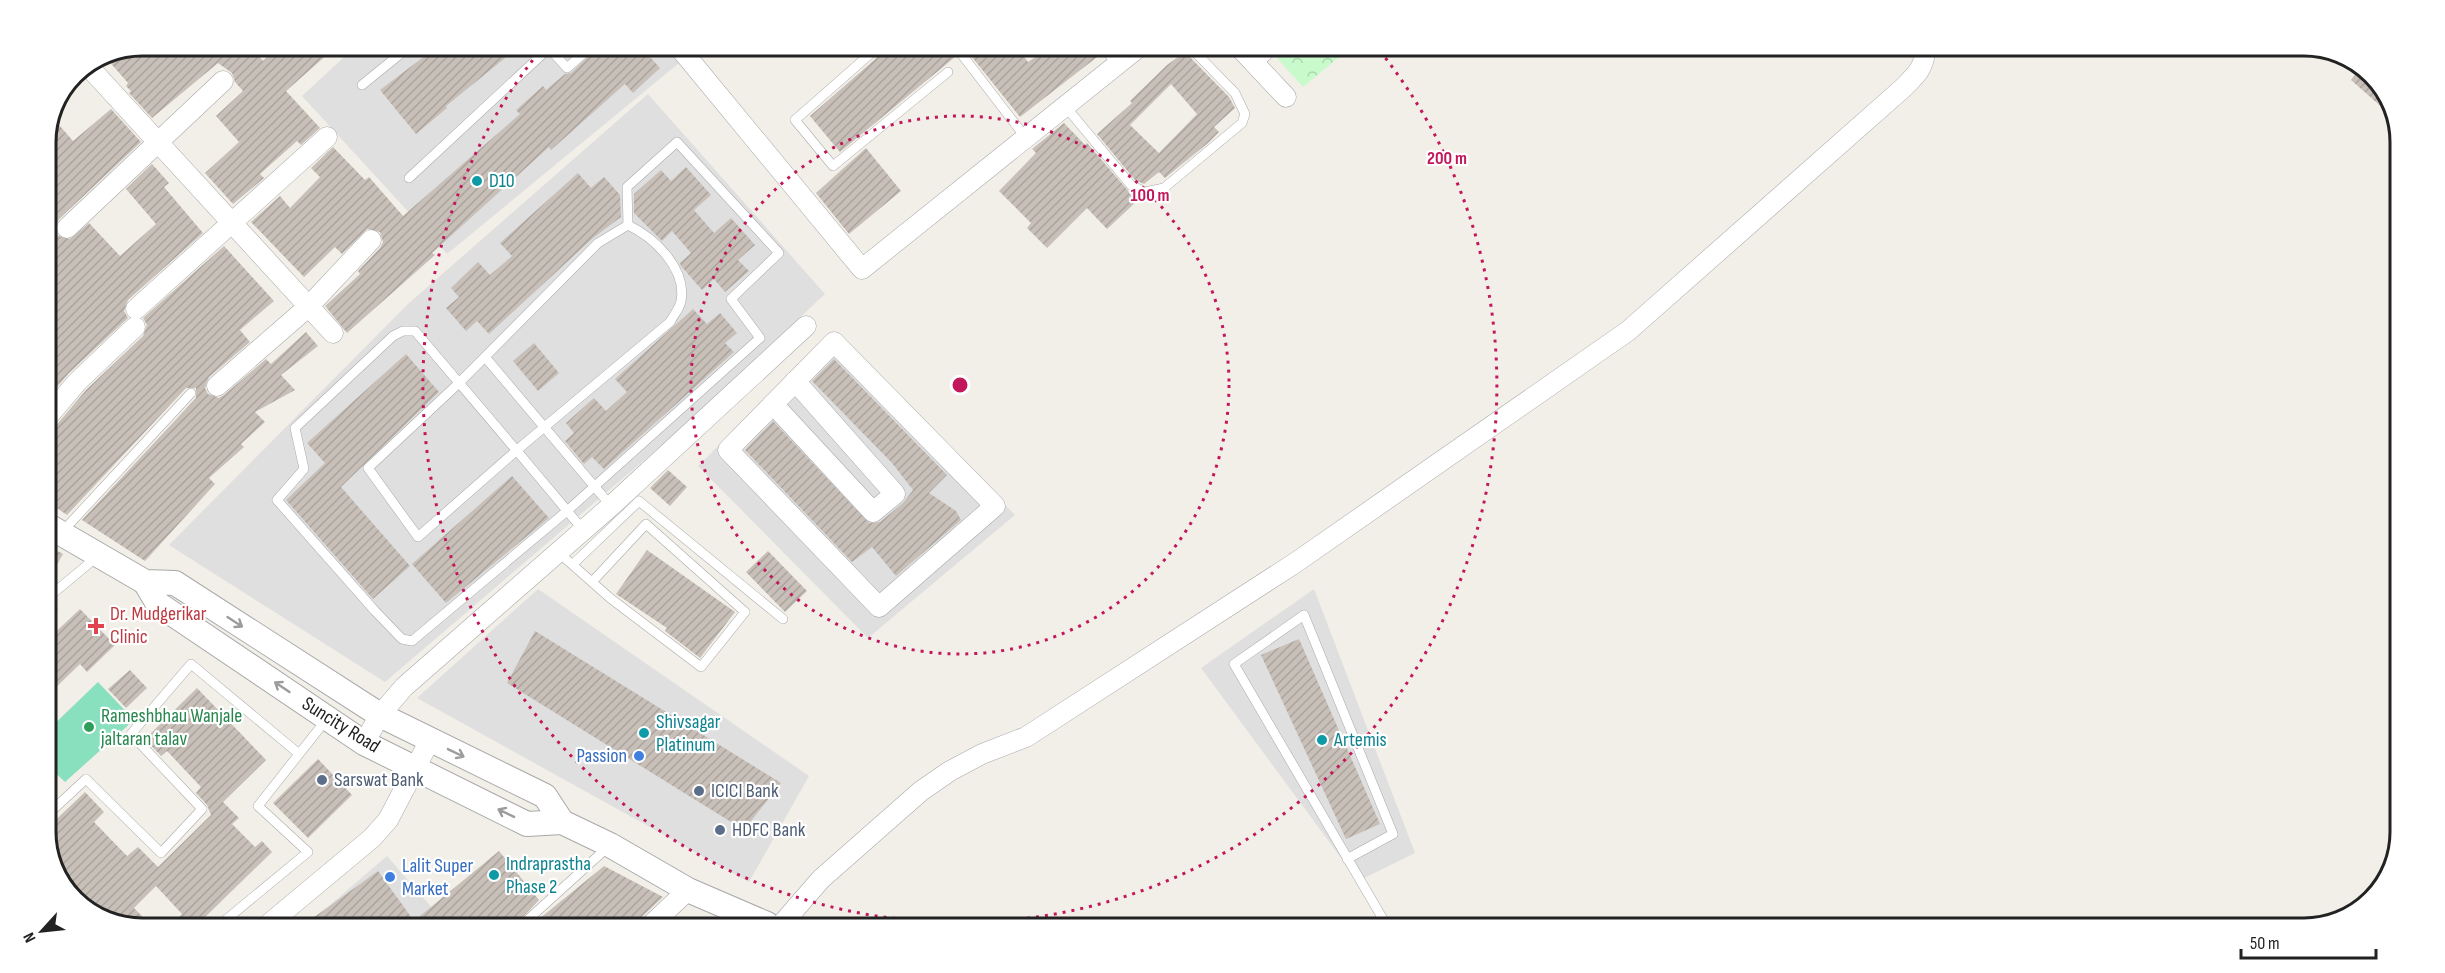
<svg xmlns="http://www.w3.org/2000/svg" width="2445" height="973" viewBox="0 0 2445 973" font-family="'Sofia Sans Condensed',sans-serif">
<style>
.residential{fill:#e0dfdf}
.park{fill:url(#park-crowns)}
.pitch{fill:#88e0be}
.building{fill:url(#building-hatch);fill-rule:evenodd}
.lines{fill:none;stroke-linecap:round;stroke-linejoin:round}
.service-casing{stroke:#a9a9a9;stroke-width:10}
.minor-casing{stroke:#a9a9a9;stroke-width:21}
.tertiary-casing{stroke:#a9a9a9;stroke-width:26}
.service{stroke:#fff;stroke-width:9}
.minor{stroke:#fff;stroke-width:20}
.tertiary{stroke:#fff;stroke-width:24}
.oneway{stroke:#9c9c9c}
.ring{fill:none;stroke:#c2185b;stroke-width:3;stroke-dasharray:3 6}
.culture-dot{fill:#0f9aa8;stroke:#fff;stroke-width:2}
.health-dot{fill:#e0444e;stroke:#fff;stroke-width:2}
.leisure-dot{fill:#2e9e5b;stroke:#fff;stroke-width:2}
.shop-dot{fill:#3f7fe0;stroke:#fff;stroke-width:2}
.service-dot{fill:#5c6f8a;stroke:#fff;stroke-width:2}
.labels{text-anchor:middle;dominant-baseline:central;stroke-width:4.5;stroke-linejoin:round;paint-order:stroke}
.culture-label{font-size:20px;fill:#0d838f;stroke:#fff;text-anchor:start}
.health-label{font-size:20px;fill:#be3a42;stroke:#fff;text-anchor:start}
.leisure-label{font-size:20px;fill:#27864d;stroke:#fff;text-anchor:start}
.street-label{font-size:20px;fill:#222;stroke:#fff}
.shop-label{font-size:20px;fill:#366cbe;stroke:#fff;text-anchor:end}
.service-label{font-size:20px;fill:#4e5e75;stroke:#fff;text-anchor:start}
.rim{fill:none;stroke:#222;stroke-width:3}
.centre{fill:#c2185b;stroke:#fff;stroke-width:3}
.ring-label{font-size:18px;text-anchor:middle;font-weight:bold;fill:#c2185b;stroke:#fff;stroke-width:4.5;stroke-linejoin:round;paint-order:stroke}
</style>
<defs>
<pattern id="park-crowns" width="20" height="18" patternUnits="userSpaceOnUse" patternTransform="scale(1.5)"><rect width="20" height="18" fill="#c8facc"/><path d="M2 6a3 3 0 1 1 6 0M12 15a3 3 0 1 1 6 0" fill="none" stroke="#acd6af"/></pattern>
<pattern id="building-hatch" width="6" height="6" patternUnits="userSpaceOnUse" patternTransform="scale(1.5)"><rect width="6" height="6" fill="#c7bfb8"/><path d="M-1 1l2-2M0 6l6-6M5 7l2-2" fill="none" stroke="#aba49e"/></pattern>
</defs>
<rect width="100%" height="100%" fill="#f2efe9"/>
<g class="residential">
<path d="M356,46H665L679,63L447,254L302,96Z"/>
<path d="M648,94L825,294L677,432L385,682L169,545L408,304Z"/>
<path d="M834,332L1015,515L868,638L698,466Z"/>
<path d="M538,589L809,776L749,882L417,698Z"/>
<path d="M1314,589L1415,853L1358,881L1201,668Z"/>
<path d="M45,596L59,610L45,622Z"/>
<path d="M387,856L446,924L309,923Z"/>
</g>
<path class="park" d="M1268,48H1350L1303,87Z"/>
<path class="pitch" d="M98,682L134,720L65,782L45,763V733Z"/>
<g class="building">
<path d="M142,45H250L263,61L280,45H338L286,91L320,128L301,145L297,141L260,174L264,178L233,204L205,173L239,142L216,116L243,91L235,82L232,73L218,63L152,118L129,93L131,91L126,86L128,83L107,59Z"/>
<path d="M438,46H520L446,106L447,108L416,134L380,90Z"/>
<path d="M558,46H582L568,58Z"/>
<path d="M599,46H640L660,68L633,93L625,84L551,150L549,147L432,253L435,255L347,333L325,306L360,274L358,271L380,248L383,242L380,232L367,229L342,254L335,247L304,277L251,222L280,196L290,208L320,177L311,168L333,147L365,180L369,177L403,216L520,114L516,110L543,86L546,90L565,74L571,73Z"/>
<path d="M889,47H949L955,57L840,152L810,116Z"/>
<path d="M964,47H1017L1028,62L1050,47H1097L1101,54L1020,117Z"/>
<path d="M1185,52L1229,97L1235,108L1214,127L1219,132L1208,143L1165,178L1159,172L1144,184L1135,180L1097,134L1132,103L1130,101L1167,65ZM1171,84L1197,114L1159,153L1130,125Z"/>
<path d="M2360,69L2380,83L2393,117L2351,80Z"/>
<path d="M111,109L141,142L59,219L55,225L58,236L70,239L89,223L120,256L156,224L126,189L152,164L169,183L164,187L203,233L128,300L124,311L128,318L69,373L45,401V136L53,118L73,141Z"/>
<path d="M1064,123L1085,145L1087,143L1137,201L1107,229L1087,208L1047,248L1027,228L1031,223L999,191L1036,153L1032,149Z"/>
<path d="M866,148L901,191L849,234L816,193Z"/>
<path d="M686,167L711,195L694,210L714,233L731,218L755,245L738,260L749,271L725,292L714,279L702,290L681,266L680,263L691,253L672,231L662,241L634,213V194L661,170L671,181Z"/>
<path d="M578,173L591,188L604,177L620,195L621,217L593,238L489,334L477,321L466,331L446,308L459,297L451,288L478,262L490,275L512,256L500,243Z"/>
<path d="M224,246L274,301L240,330L250,342L209,377L205,388L208,394L219,398L224,395L266,359L271,364L306,332L318,346L281,375L295,390L255,412L265,422L241,444L244,447L209,478L215,484L145,561L82,520L196,398V388H186L67,515L45,500V432L54,428L86,390L143,336L147,325L143,318Z"/>
<path d="M693,309L707,324L720,313L737,333L725,343L734,352L604,469L592,457L584,464L565,441L574,433L566,423L594,398L606,411L627,392L615,379Z"/>
<path d="M534,343L559,373L538,391L513,361Z"/>
<path d="M406,354L439,392L341,487L410,566L373,599L286,500L325,463L307,443Z"/>
<path d="M834,359L947,475L929,493L956,511L961,520L896,576L872,547L852,562L745,450L773,421L869,523L880,522L903,503L913,490L892,463L812,381Z"/>
<path d="M668,470L687,487L670,506L650,488Z"/>
<path d="M512,476L549,518L446,603L412,564Z"/>
<path d="M45,544L63,554L45,585Z"/>
<path d="M647,550L735,612L700,658L665,631L667,628L616,594Z"/>
<path d="M768,551L807,591L785,612L746,572Z"/>
<path d="M80,609L115,645L87,672L80,664L45,698V642Z"/>
<path d="M535,631L781,783L744,830L507,683Z"/>
<path d="M1299,639L1380,824L1346,839L1261,655Z"/>
<path d="M130,670L147,688L126,708L108,689Z"/>
<path d="M197,688L266,760L223,802L239,818L232,824L255,847L262,841L272,852L199,923H173L182,914L156,886L134,908L149,923H110L79,900L82,897L58,873L45,838V830L85,792L104,812L94,822L127,856L138,847L158,867L211,815L207,805L196,793L201,787L167,751L161,756L145,739Z"/>
<path d="M318,759L352,795L308,838L273,803Z"/>
<path d="M499,851L539,900L516,924L306,923L378,871L414,921Z"/>
<path d="M604,866L663,897L634,924H533Z"/>
</g>
<g class="lines">
<defs>
<g id="service">
<path d="M878,47L795,120L833,166L948,72"/>
<path d="M956,47L1026,138"/>
<path d="M1104,47L1117,65"/>
<path d="M2221,52L2223,50"/>
<path d="M1257,65L1275,48"/>
<path d="M362,85L410,46"/>
<path d="M1065,106L1131,185L1145,192L1164,188L1242,123L1245,114L1235,93L1191,48"/>
<path d="M409,178L549,48L567,68L592,46"/>
<path d="M628,225C655,238 687,269 681,301C680,308 673,316 670,322L517,450L418,537L368,468L459,383L598,243Z"/>
<path d="M485,357L611,506"/>
<path d="M583,530C528,463 471,397 415,331H403L393,336L295,428L304,469L277,500L375,611L402,639L412,641L567,511L760,338L731,299L779,253L677,142L627,187L628,225"/>
<path d="M62,532L191,393"/>
<path d="M558,552L610,598L701,667L745,612L646,524L592,582"/>
<path d="M573,564L639,501L783,619"/>
<path d="M45,600L98,556"/>
<path d="M45,817L86,779L161,853L202,809L131,734L191,664L298,753"/>
<path d="M1347,859L1393,834L1304,615L1234,664L1387,926"/>
<path d="M222,923L308,852L258,806L326,720"/>
<path d="M523,924L608,847"/>
</g>
<g id="minor">
<path d="M678,46L862,269L1139,47"/>
<path d="M1240,48L1286,97"/>
<path d="M89,67L333,333"/>
<path d="M67,228L223,81"/>
<path d="M136,309L327,137"/>
<path d="M834,342L995,506L879,607L728,450Z"/>
<path d="M217,386L308,307L371,240"/>
<path d="M773,404L873,512L895,494L795,381"/>
<path d="M45,420L77,382L135,327"/>
<path d="M364,743L380,715L404,687L611,506L806,326"/>
<path d="M270,923L372,838L388,820L430,740"/>
<path d="M652,924L688,890"/>
<path d="M782,924L821,879L921,791L950,771L982,754L1026,737L1295,563L1628,331L1902,89C1915,76 1925,68 1925,49"/>
</g>
<g id="tertiary">
<path d="M45,524L145,582L175,583L380,715L545,796L562,822"/>
<path d="M145,582L158,604L364,743L527,824L562,822L610,845L688,890L767,924"/>
</g>
</defs>
<use href="#service" class="service-casing"/>
<use href="#minor" class="minor-casing"/>
<use href="#tertiary" class="tertiary-casing"/>
<use href="#service" class="service"/>
<use href="#minor" class="minor"/>
<use href="#tertiary" class="tertiary"/>
</g>
<defs><path id="oneway-shaft" d="M-6 0H5M1.5-3L5.5 0L1.5 3" fill="none" stroke-width="1.6" stroke-linecap="round" stroke-linejoin="round" transform="scale(1.5)"/></defs>
<g class="oneway">
<use href="#oneway-shaft" transform="translate(235 622) rotate(33)"/>
<use href="#oneway-shaft" transform="translate(282 687) rotate(-146)"/>
<use href="#oneway-shaft" transform="translate(456 753) rotate(26)"/>
<use href="#oneway-shaft" transform="translate(506 813) rotate(-154)"/>
</g>
<g class="ring">
<circle cx="960" cy="385" r="269"/>
<path d="M1380 51A537 537 0 1 1 543 47"/>
</g>
<g class="culture-dot">
<circle cx="477" cy="181" r="6"/>
<circle cx="644" cy="733" r="6"/>
<circle cx="1322" cy="740" r="6"/>
<circle cx="494" cy="875" r="6"/>
</g>
<path class="health-dot" d="M93 617h6v6h6v6h-6v6h-6v-6h-6v-6h6z"/>
<circle class="leisure-dot" cx="89" cy="727" r="6"/>
<g class="shop-dot">
<circle cx="639" cy="756" r="6"/>
<circle cx="390" cy="877" r="6"/>
</g>
<g class="service-dot">
<circle cx="322" cy="780" r="6"/>
<circle cx="699" cy="791" r="6"/>
<circle cx="720" cy="830" r="6"/>
</g>
<g class="labels">
<g class="culture-label">
<text x="489" y="181">D10</text>
<text x="656" y="722">Shivsagar<tspan x="656" dy="23">Platinum</tspan></text>
<text x="1334" y="740">Artemis</text>
<text x="506" y="864">Indraprastha<tspan x="506" dy="23">Phase 2</tspan></text>
</g>
<g class="health-label">
<text x="110" y="614">Dr. Mudgerikar<tspan x="110" dy="23">Clinic</tspan></text>
</g>
<g class="leisure-label">
<text x="101" y="716">Rameshbhau Wanjale<tspan x="101" dy="23">jaltaran talav</tspan></text>
</g>
<g class="street-label">
<text transform="translate(341 725) rotate(32)">Suncity Road</text>
</g>
<g class="shop-label">
<text x="627" y="756">Passion</text>
<text x="402" y="866" text-anchor="start">Lalit Super<tspan x="402" dy="23">Market</tspan></text>
</g>
<g class="service-label">
<text x="334" y="780">Sarswat Bank</text>
<text x="711" y="791">ICICI Bank</text>
<text x="732" y="830">HDFC Bank</text>
</g>
</g>
<path d="M0 0H2445V973H0ZM142 56H2304A86 86 0 0 1 2390 142V832A86 86 0 0 1 2304 918H142A86 86 0 0 1 56 832V142A86 86 0 0 1 142 56Z" fill="#fff" fill-rule="evenodd"/>
<path class="rim" d="M142 56H2304A86 86 0 0 1 2390 142V832A86 86 0 0 1 2304 918H142A86 86 0 0 1 56 832V142A86 86 0 0 1 142 56Z"/>
<circle cx="960" cy="385" r="9" class="centre"/>
<g class="ring-label">
<text x="1447" y="164">200 m</text>
<text x="1150" y="201">100 m</text>
</g>
<g transform="translate(42 931) rotate(243)" stroke="#ffffff" stroke-width="4.5" paint-order="stroke">
<path d="M0-4.5L10 22L0 15L-10 22Z" fill="#222222"/>
<text y="-9" font-size="16" font-weight="bold" text-anchor="middle" fill="#222222">N</text>
</g>
<path d="M2241 949v9h135v-9" fill="none" stroke="#222222" stroke-width="3"/>
<text x="2250" y="949" font-size="18" fill="#222222" stroke="#ffffff" stroke-width="4.5" paint-order="stroke">50 m</text>
</svg>
